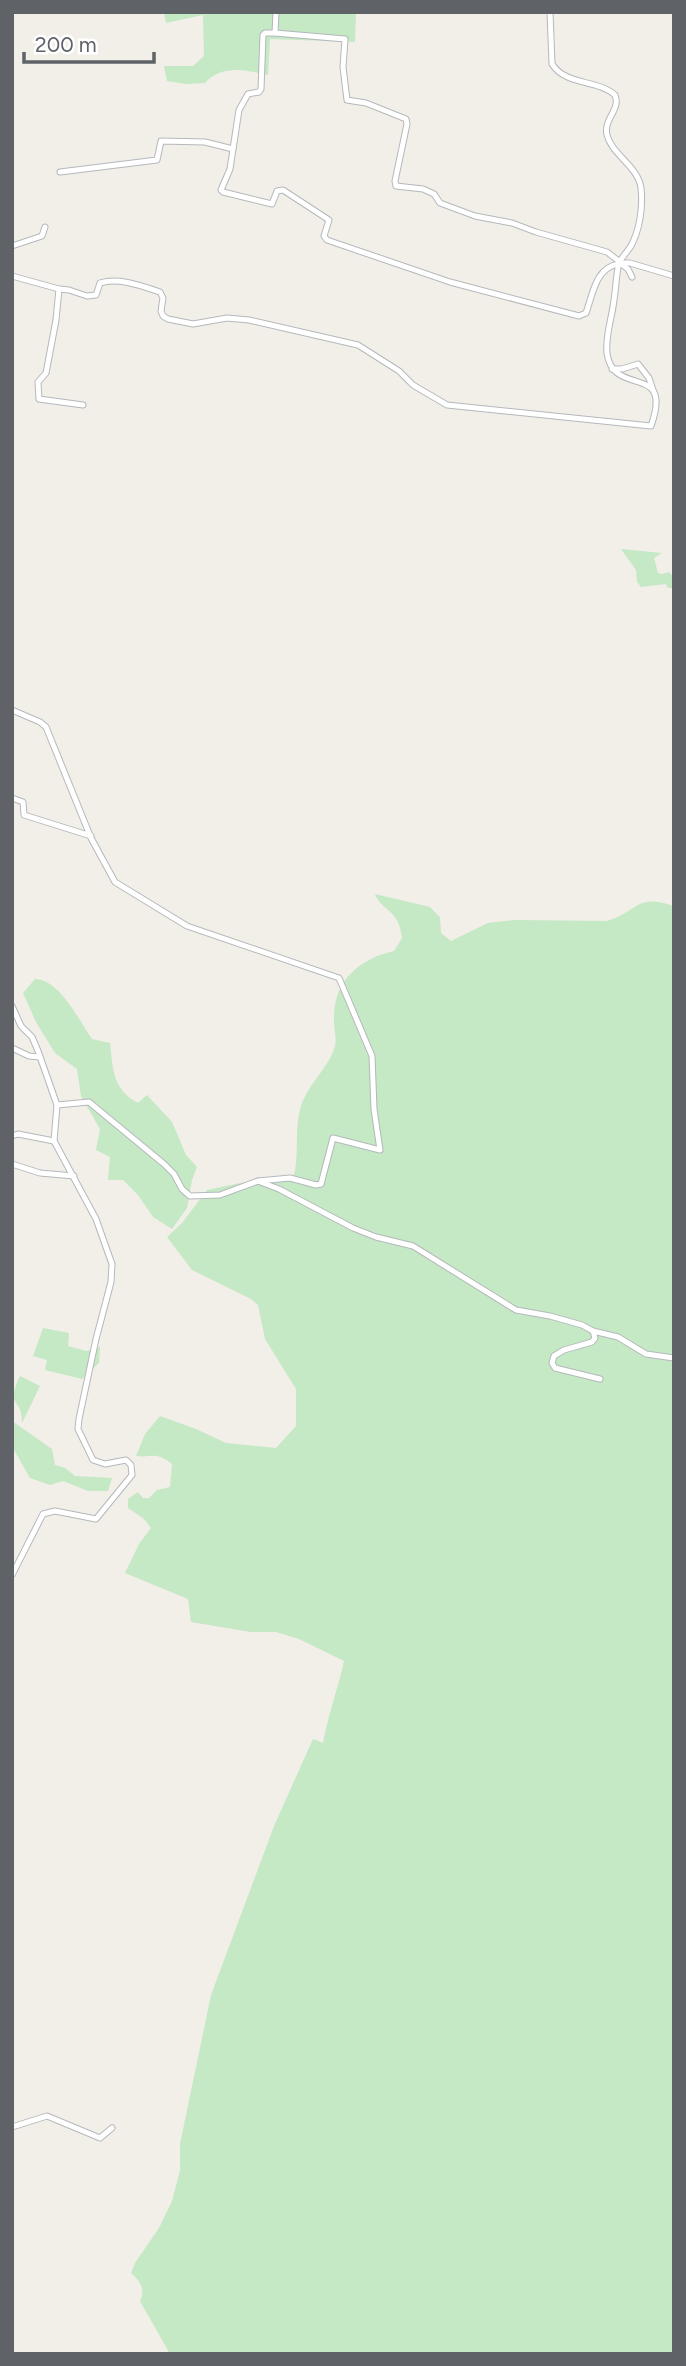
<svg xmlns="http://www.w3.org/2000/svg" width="686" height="2366" viewBox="0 0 686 2366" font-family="Figtree,sans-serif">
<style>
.green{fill:#c5e8c5}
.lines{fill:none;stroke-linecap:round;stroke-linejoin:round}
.minor-casing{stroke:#b5b8bc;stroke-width:7}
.minor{stroke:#fff;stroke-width:5}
</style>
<rect width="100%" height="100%" fill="#f1efe8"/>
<g class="green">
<path d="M164,12H356L355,42L270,39L268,75C246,70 222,64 205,83L186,84L167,81L164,66H193L204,56L203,15L166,23Z"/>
<path d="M621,549L662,553L654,558L658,573L662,574L669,572L674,578V588H668L666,584L641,587L637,582L636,570Z"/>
<path d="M375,894L430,907L440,917L441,933L451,941L488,923L515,920L607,921C640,911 635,893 674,906V2354H170L140,2301C146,2289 140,2281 131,2273L135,2263L159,2228L172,2201L180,2171V2144L211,1995L274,1826L313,1739L323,1743C328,1715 338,1689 344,1661L299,1639L276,1632H251L191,1622L188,1599L125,1573L139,1544L151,1528L144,1519L128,1508V1499L138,1492L143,1498H149L157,1490L170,1487L172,1464C155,1451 153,1458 136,1456L145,1434L160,1416L196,1429L226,1443L276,1448L296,1426V1389L265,1339L258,1305L251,1299L192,1270L167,1237L182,1223L207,1190L240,1183L293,1179C300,1157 294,1132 300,1110C305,1087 327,1070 334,1049C338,1039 333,1027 334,1016C335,979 360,959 394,951L402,938C399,908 381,911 375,894Z"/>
<path d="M35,979C60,980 78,1019 92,1039L110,1043C113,1069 112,1089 138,1103L147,1095L172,1122L186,1155L197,1167L192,1180L187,1208L172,1229L153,1217L138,1195L123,1180H108L110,1157L96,1150L100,1129L81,1096L77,1069L55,1053L36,1022L23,993Z"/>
<path d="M43,1328L69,1333L68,1346L86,1351L100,1347L99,1363L82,1379L45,1370L47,1360L33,1356Z"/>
<path d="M20,1376L40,1386L22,1423C23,1396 4,1409 20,1376Z"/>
<path d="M12,1421L52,1449L55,1465L65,1468L75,1476L112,1478L108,1491H88L63,1481L50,1485L30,1478L13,1448Z"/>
</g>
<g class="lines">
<defs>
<g id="minor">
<path d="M276,12L275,33L345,39L343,67L347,100L366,103L406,119L407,124L395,181L396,186L423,189L434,194L440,203L475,216L512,223L536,232L607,252L620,262"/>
<path d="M233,149L239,110L248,94L259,92L261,89L263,35L265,33H275"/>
<path d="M60,172L157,160L161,141L205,142L233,149L230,169L221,190L223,192L272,204L277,191L283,190L329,220L324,236L327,240L450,282L579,316L586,313C593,293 596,267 619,264"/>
<path d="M12,246L42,236L45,227"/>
<path d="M620,263H630L674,276"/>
<path d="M620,263L628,269L632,277"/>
<path d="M12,276L59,289"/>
<path d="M612,369H622L638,364L649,378L653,390"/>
<path d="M83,405L39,399L38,382L46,373L56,320L59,289L69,290L87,296L96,295L100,283C119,277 142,286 160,292L163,298L161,311L163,316L168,319L193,324L227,318L249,320L358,345L399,371L413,385L447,405L651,426C674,361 613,399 607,353C605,336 612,318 614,300C616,288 616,275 619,263C622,257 627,252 631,246C640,229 643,207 641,188C638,166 612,155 607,135C603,119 621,110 615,95C597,79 566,86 552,64L550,12"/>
<path d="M12,710L40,722L46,727L91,838L115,882L187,926L339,978L372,1056L374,1109L380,1150L333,1138L321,1184L316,1185L290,1178L258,1181"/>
<path d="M12,798L23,802L24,815L91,836"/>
<path d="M12,1006L21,1026L32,1037L38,1051L57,1105L89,1102L164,1164L174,1174L182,1189L190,1196L220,1195L258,1181L279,1189L353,1228L376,1237L413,1246L516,1310L550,1316L582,1325L593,1331L618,1337L646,1354L674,1358"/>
<path d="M12,1048L29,1056L40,1057"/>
<path d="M12,1136L18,1134L54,1141"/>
<path d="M12,1164L40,1173L74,1176"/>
<path d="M593,1331L595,1338L592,1342L564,1350L554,1356L552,1363L555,1368L600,1379"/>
<path d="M12,1575L43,1514L55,1511L96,1519L132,1475L131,1465L126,1460L105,1464L93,1460L78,1429L79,1419L96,1339L111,1282L112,1264L96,1219L54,1141L57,1105"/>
<path d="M12,2127L47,2116L100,2138L112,2128"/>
</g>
</defs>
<use href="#minor" class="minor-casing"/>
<use href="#minor" class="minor"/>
</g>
<rect width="686" height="2366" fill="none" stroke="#5f6368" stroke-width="28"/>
<path d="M24 52v10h130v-10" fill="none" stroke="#5f6368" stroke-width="3.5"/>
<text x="35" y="52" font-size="21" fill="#5f6368" stroke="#ffffff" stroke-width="5" paint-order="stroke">200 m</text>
</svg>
